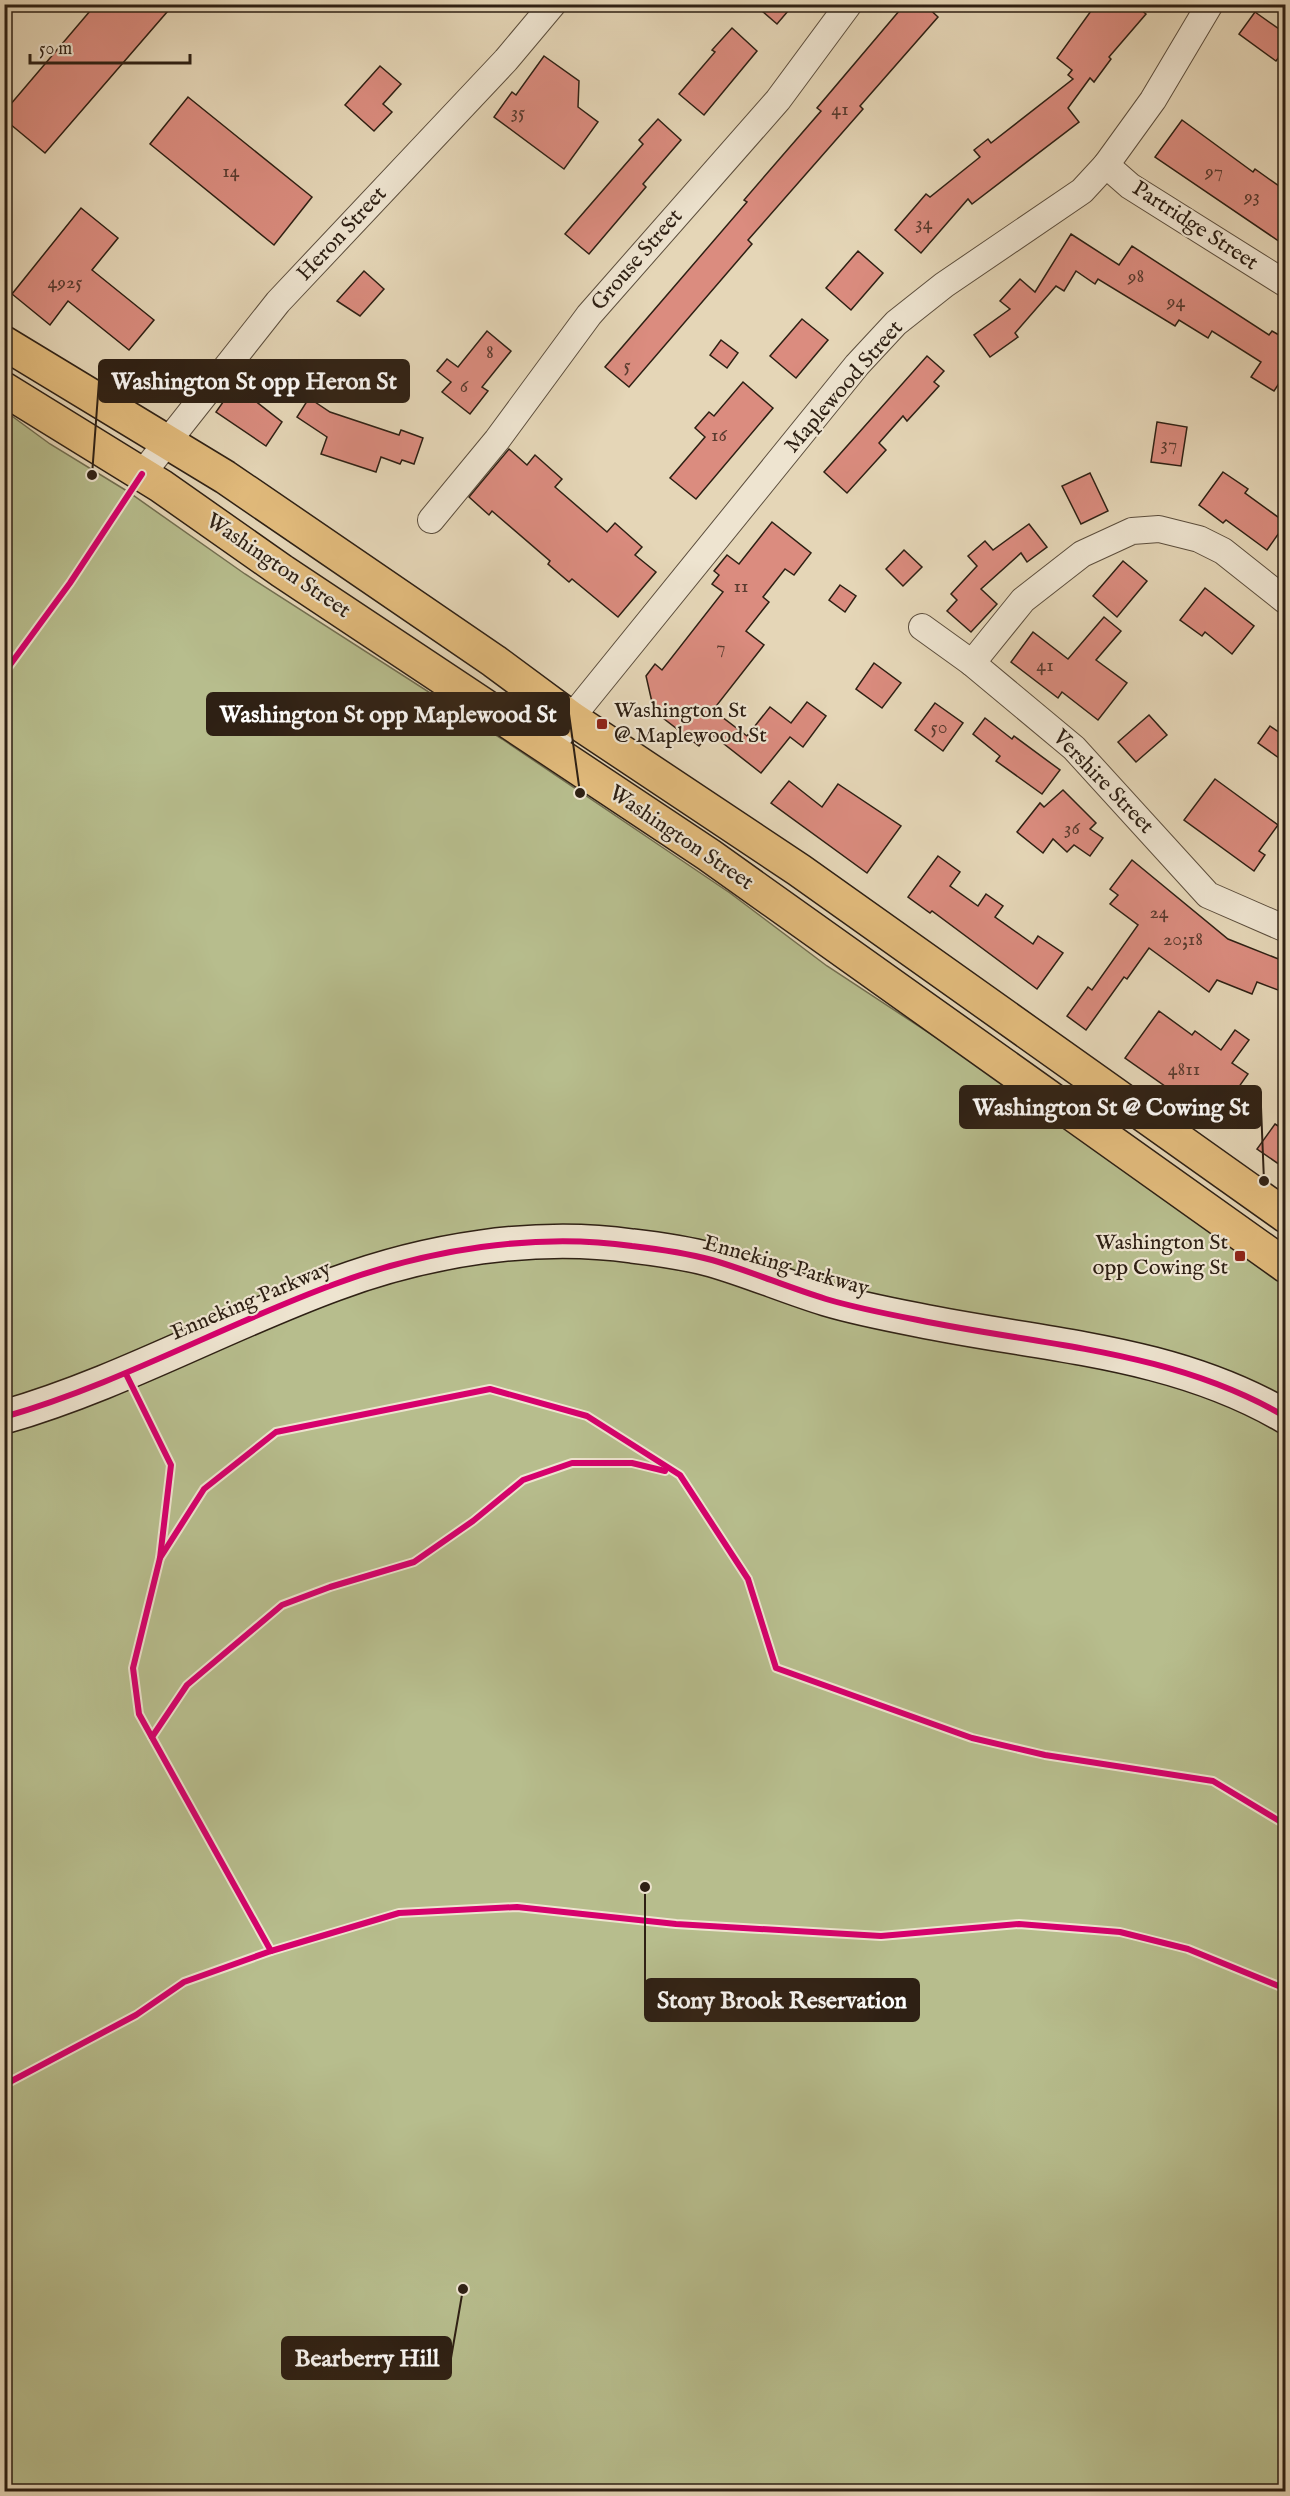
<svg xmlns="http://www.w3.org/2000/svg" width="1290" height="2496" viewBox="0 0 1290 2496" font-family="'IM FELL English',serif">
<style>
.green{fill:#b7bd8d;stroke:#726e50;stroke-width:1.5}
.building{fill:#db8c7f;stroke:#2e2014;stroke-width:1.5}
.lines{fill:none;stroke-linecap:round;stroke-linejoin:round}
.minor-casing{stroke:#5c4e3d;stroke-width:28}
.secondary-casing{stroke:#2e2014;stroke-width:36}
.primary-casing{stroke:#2e2014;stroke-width:36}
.minor{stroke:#eee4d0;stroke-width:26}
.secondary{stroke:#eee4d0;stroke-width:33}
.primary{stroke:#e2bb7c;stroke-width:33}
.cycleway-casing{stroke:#eee4d0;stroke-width:10}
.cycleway{stroke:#d6006c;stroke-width:6}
.poi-dot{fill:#8f2418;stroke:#eee4d0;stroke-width:2}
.labels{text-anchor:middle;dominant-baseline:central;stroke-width:4.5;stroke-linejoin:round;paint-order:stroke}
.number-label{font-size:20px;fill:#593b2f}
.street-label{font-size:22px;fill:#2e2014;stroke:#eee4d0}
.poi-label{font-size:22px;fill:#2e2014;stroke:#eee4d0;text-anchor:start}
.leader{fill:none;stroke:#2e2014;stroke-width:2}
.callout-dot{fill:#2e2014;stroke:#eee4d0;stroke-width:2}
.callout{fill:#2e2014;stroke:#2e2014;stroke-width:2}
.callout-label{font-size:24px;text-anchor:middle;font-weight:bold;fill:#fff}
</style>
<rect width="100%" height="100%" fill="#e5d6b7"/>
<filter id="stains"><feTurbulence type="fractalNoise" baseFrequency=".00333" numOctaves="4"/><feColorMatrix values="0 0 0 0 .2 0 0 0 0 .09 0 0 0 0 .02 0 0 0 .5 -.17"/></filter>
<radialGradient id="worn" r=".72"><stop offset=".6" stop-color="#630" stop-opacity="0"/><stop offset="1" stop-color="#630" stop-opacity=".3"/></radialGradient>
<path class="green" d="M5,411L50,444L127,491L245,574L502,739L730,893L827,966L1016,1090L1286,1283L1285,2491H5Z"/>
<g class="building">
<path d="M96,4H157L167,12L45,153L4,119V112Z"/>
<path d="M754,4H794L777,24Z"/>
<path d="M905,4H924L938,17L860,106L863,109L748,240L752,244L629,387L605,367L747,202L744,200L821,111L817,108Z"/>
<path d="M1096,4H1134L1146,14L1109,57L1111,59L1094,82L1090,78L1068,108L1079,122L972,204L968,199L921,253L895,230L926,194L930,197L980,157L974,150L988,139L991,143L1073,79L1068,75L1072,70L1057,58Z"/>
<path d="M1255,12L1286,34V48L1276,61L1239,34Z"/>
<path d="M732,28L757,51L704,115L679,94L715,52L712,50Z"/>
<path d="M544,56L579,81L578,107L598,122L564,169L494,117L512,92L516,95Z"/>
<path d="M380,66L401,84L383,104L392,112L374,131L345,105Z"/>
<path d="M188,97L312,197L274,245L150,144Z"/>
<path d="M658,119L681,140L643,184L646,187L589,254L565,234L643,144L639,140Z"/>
<path d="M1182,120L1253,172L1255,169L1286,191V246L1155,157Z"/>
<path d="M81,208L118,238L92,270L154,320L129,350L68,301L50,325L12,294Z"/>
<path d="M1071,234L1119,265L1132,246L1269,335L1272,331L1286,339V373L1274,391L1251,377L1261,362L1212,331L1208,338L1179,320L1175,326L1098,279L1095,284L1076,271L1064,291L1056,286L1015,333L1018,337L990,357L974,335L1010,309L1000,301L1020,279L1035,292Z"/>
<path d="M858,251L883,273L851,310L826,288Z"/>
<path d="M364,271L384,289L360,316L337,301Z"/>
<path d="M802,319L828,340L796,378L770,356Z"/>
<path d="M487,331L511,351L482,387L488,391L470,414L442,392L451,382L437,371L447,359L458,367Z"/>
<path d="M721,340L738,353L727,368L710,355Z"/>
<path d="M927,356L944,371L934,382L939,386L907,421L903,416L879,443L886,450L847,493L824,472Z"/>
<path d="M743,382L773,408L696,499L670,478L705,437L695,428L709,412L714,416Z"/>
<path d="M235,385L282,422L266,446L216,412Z"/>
<path d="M309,398L330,412L399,435L401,430L423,438L414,464L402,460L400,464L381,457L376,472L321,454L327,437L297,417Z"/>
<path d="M1157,422L1187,427L1181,466L1151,462Z"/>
<path d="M509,449L527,465L535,455L562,479L555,487L607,532L615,523L642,547L635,555L656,572L618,617L572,579L569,582L548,564L550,561L492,511L489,515L469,497Z"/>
<path d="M1223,472L1248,489L1245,493L1286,523L1267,550L1226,520L1223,523L1199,505Z"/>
<path d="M1090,473L1108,511L1081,524L1062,486Z"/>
<path d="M772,522L811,553L794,575L785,569L763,597L769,602L746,631L764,645L713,710L747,736L770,707L791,723L807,702L826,716L803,747L790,737L761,773L710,733L699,746L654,711L646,676L655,664L662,670L723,592L712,584L719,575L714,571L727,555L739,564Z"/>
<path d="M1029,524L1047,547L1027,562L1021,553L981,589L997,604L971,632L947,611L957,600L951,594L977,566L968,556L985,541L993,550Z"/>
<path d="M904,550L922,567L903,586L886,569Z"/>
<path d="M1123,561L1147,581L1117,617L1093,596Z"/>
<path d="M840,585L856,596L845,612L829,600Z"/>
<path d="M1205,588L1254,626L1232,654L1205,632L1202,636L1180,620Z"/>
<path d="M1104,617L1121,631L1096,660L1127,683L1098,720L1062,692L1058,698L1011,662L1033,632L1068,659Z"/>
<path d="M874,663L901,683L882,708L856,689Z"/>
<path d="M935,703L963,723L943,751L915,730Z"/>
<path d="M1149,715L1167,735L1136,762L1118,742Z"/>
<path d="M985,718L1012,739L1014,736L1060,770L1042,794L996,761L1000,756L973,734Z"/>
<path d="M1270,726L1286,737V763L1258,743Z"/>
<path d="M1215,779L1278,825L1259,851L1265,855L1254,871L1184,820Z"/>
<path d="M789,781L822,807L838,784L901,826L867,873L771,803Z"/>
<path d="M1063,790L1096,823L1090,829L1103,838L1090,856L1074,845L1067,852L1053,839L1043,853L1017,832L1040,803L1044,807Z"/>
<path d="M938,856L960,872L950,886L978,906L986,894L1003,906L995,917L1033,944L1038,936L1063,953L1037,989L932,911L930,913L908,897Z"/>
<path d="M1132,860L1228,939L1286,962V993L1257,982L1252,994L1217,980L1209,992L1149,948L1127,979L1124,977L1086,1030L1067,1016L1088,987L1092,990L1138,925L1110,904L1118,895L1110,889Z"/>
<path d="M1159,1011L1192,1035L1195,1031L1221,1050L1235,1030L1249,1040L1232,1063L1248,1074L1212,1125L1186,1107L1189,1103L1125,1058Z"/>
<path d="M1275,1124L1286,1131V1169L1257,1149Z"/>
</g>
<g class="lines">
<defs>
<g id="minor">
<path d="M1106,165L1130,186L1286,284"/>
<path d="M142,474L278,302L506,60L553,4"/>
<path d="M431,520L497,440L589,315L778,100L849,4"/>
<path d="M922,627L972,663L1074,748L1208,895L1286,929"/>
<path d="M972,663L1023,600L1082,554L1132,531L1159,529L1199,539L1223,551L1286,601"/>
<path d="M551,749L571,718L857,365L896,323L944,285L1082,191L1106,165L1153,100L1210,4"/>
</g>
<path id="secondary" d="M4,1417C119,1384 223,1325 335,1284C426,1250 535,1232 632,1246C658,1249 686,1253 712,1260C750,1271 787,1287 826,1299C856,1308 887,1314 918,1320C1044,1346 1172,1350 1286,1417"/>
<g id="primary">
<path d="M4,343L225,477L494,661L571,718L799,870L1286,1216"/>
<path d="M4,389L161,486L282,571L709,855L1286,1266"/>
</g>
</defs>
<use href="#minor" class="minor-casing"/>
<use href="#secondary" class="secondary-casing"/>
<use href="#primary" class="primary-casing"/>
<use href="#minor" class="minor"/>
<use href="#secondary" class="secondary"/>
<use href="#primary" class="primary"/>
<defs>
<g id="cycleway">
<path d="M4,673L70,583L142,474"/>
<path d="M126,1374L171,1465L160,1558L133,1668L139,1714L271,1951"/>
<path d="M4,1417C119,1384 223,1325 335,1284C426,1250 535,1232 632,1246C658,1249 686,1253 712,1260C750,1271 787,1287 826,1299C856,1308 887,1314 918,1320C1044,1346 1172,1350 1286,1417"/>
<path d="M160,1558L204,1489L276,1432L490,1389L587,1416L680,1475L748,1579L776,1668L972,1738L1045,1755L1213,1781L1286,1825"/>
<path d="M152,1737L187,1685L282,1605L330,1587L414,1562L473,1521L523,1480L572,1463H632L665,1471"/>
<path d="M4,2085L136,2015L184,1982L271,1951L399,1913L517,1907L676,1924L881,1936L1019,1924L1120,1932L1188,1949L1286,1989"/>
</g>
</defs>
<use href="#cycleway" class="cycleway-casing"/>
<use href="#cycleway" class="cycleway"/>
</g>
<g class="poi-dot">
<rect x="596" y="718" width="12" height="12" rx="3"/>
<rect x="1234" y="1250" width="12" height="12" rx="3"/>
</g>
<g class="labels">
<g class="number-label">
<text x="840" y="109">41</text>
<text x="518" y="112">35</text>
<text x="231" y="171">14</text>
<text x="1214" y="171">97</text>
<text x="1252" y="196">93</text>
<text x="924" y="223">34</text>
<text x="1136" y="276">98</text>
<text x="65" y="282">4925</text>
<text x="1176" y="301">94</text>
<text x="490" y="352">8</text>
<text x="627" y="365">5</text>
<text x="464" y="386">6</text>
<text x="719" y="435">16</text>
<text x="1169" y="444">37</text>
<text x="741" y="586">11</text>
<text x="721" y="647">7</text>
<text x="1045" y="665">41</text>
<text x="939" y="727">50</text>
<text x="1072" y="828">36</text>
<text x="1159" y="912">24</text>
<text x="1183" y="939">20;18</text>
<text x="1184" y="1069">4811</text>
</g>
<g class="street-label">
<text transform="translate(1195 226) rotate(33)">Partridge Street</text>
<text transform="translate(342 234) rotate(-47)">Heron Street</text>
<text transform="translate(637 260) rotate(-49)">Grouse Street</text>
<text transform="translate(844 387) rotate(-49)">Maplewood Street</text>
<text transform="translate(278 566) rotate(34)">Washington Street</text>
<text transform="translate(1103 782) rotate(46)">Vershire Street</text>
<text transform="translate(681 838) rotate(34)">Washington Street</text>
<text transform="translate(786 1266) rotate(16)">Enneking Parkway</text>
<text transform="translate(251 1301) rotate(-23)">Enneking Parkway</text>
</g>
<g class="poi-label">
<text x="614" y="711">Washington St<tspan x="614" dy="25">@ Maplewood St</tspan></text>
<text x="1228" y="1243" text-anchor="end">Washington St<tspan x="1228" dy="25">opp Cowing St</tspan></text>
</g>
</g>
<path class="leader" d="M92 475L99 381M580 793L569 714M1264 1181L1261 1107M645 1887L645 2000M463 2289L451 2358"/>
<g class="callout-dot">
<circle cx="92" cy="475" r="6"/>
<circle cx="580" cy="793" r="6"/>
<circle cx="1264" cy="1181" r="6"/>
<circle cx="645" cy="1887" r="6"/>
<circle cx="463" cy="2289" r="6"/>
</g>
<g class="callout">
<rect x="99" y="360" width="310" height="42" rx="6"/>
<rect x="207" y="693" width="362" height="42" rx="6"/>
<rect x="960" y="1086" width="301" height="42" rx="6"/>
<rect x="645" y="1979" width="274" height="42" rx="6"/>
<rect x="282" y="2337" width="169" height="42" rx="6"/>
</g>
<g class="callout-label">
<text x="254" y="389">Washington St opp Heron St</text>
<text x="388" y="722">Washington St opp Maplewood St</text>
<text x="1111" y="1115">Washington St @ Cowing St</text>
<text x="782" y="2008">Stony Brook Reservation</text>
<text x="367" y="2366">Bearberry Hill</text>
</g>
<rect width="1290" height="2496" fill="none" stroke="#e5d6b7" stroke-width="24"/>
<rect x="6" y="6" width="1278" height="2484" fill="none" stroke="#2e2014" stroke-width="3"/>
<rect x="12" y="12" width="1266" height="2472" fill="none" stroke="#2e2014" stroke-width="1.5"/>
<path d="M30 54v9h160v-9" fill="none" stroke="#2e2014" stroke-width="3"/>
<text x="39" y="54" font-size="18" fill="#2e2014" stroke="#eee4d0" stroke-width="4.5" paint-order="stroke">50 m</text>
<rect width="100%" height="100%" filter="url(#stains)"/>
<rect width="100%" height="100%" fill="url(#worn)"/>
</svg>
